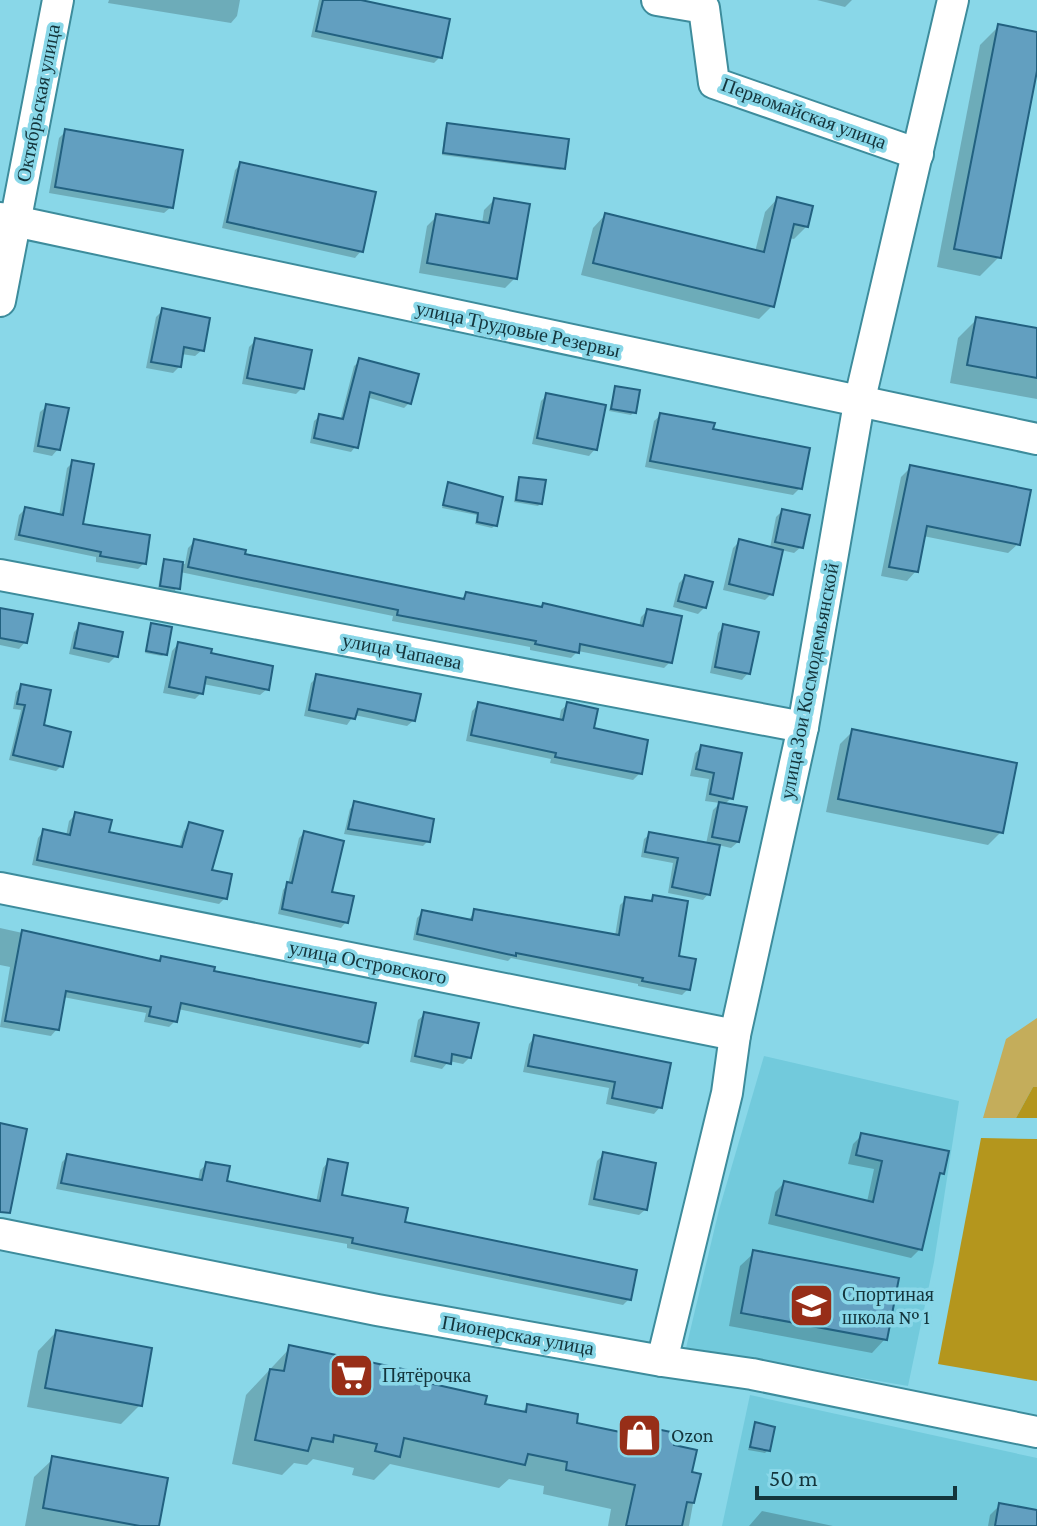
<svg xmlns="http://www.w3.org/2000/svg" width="1037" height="1526" viewBox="0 0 1037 1526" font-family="'Crimson Pro',serif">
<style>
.built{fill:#72cadc}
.green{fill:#c4ad5b}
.forest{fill:#b4961d}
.shadow{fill:#0003}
.building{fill:#629fc0;stroke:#226180;stroke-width:2}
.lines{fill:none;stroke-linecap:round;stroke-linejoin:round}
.minor-casing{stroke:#3d8c9c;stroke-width:34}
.minor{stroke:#fff;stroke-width:30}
.labels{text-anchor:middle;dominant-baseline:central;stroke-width:7;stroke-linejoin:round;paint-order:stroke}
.street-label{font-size:20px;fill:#14353c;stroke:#89d7e8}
.poi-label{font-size:20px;fill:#14353c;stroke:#89d7e8;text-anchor:start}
</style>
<rect width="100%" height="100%" fill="#89d7e8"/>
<g class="built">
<path d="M764,1056L959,1101L934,1262L908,1386L686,1348L719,1210Z"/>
<path d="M750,1395L1037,1458V1526H722Z"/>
</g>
<path class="green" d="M1037,1018V1087H1033L1016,1118H983L1006,1039Z"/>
<g class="forest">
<path d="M1033,1087H1037V1118H1016Z"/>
<path d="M981,1138L1037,1139V1381L938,1364Z"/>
</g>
<g class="shadow">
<path d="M109,0H240L237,16L231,23L108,3Z"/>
<path d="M351,0L440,57L434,63L311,37L319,0Z"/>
<path d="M817,0H852L845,7Z"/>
<path d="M999,26L1037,34V61L999,257L980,276L937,267L980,45Z"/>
<path d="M448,125L563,168L560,170L442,155L445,128Z"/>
<path d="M66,131L171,207L164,213L49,193L59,138Z"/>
<path d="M241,164L361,251L355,258L222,228L235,170Z"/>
<path d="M777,199L807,226L794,239L788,238L772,306L759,319L581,275L593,228L605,215L755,252L765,212Z"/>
<path d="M494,200L515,278L505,288L419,273L427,226L437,216L482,224L484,210Z"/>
<path d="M163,310L202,350L195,356L181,354L179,367L173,373L146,368L156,317Z"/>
<path d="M977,319L1037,330V399L950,383L958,338Z"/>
<path d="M255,341L302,388L296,394L242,384L249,347Z"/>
<path d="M360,361L409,403L404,408L366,397L356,446L351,452L310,443L314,421L320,416L340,421L354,366Z"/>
<path d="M615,388L634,412L631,415L609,411Z"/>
<path d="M547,395L595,449L589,456L532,444L541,401Z"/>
<path d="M47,406L58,449L52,456L33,452L40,412Z"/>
<path d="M661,415L711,430L800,488L793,495L645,467L654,421Z"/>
<path d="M73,462L81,525L144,563L138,569L96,562V557L14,540L19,515L25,509L59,516L67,468Z"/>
<path d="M911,467L1018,544L1008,553L923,536L916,571L907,581L881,576L901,477Z"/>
<path d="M520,479L541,503L538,506L514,502L517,482Z"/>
<path d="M448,484L495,525L492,528L475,524L477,515L442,508Z"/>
<path d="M782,511L801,547L794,553L781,550L771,594L765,600L723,590L733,548L740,541L770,548L776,517Z"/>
<path d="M194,542L243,556L460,600L467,594L540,609L544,605L639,627L641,617L647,611L670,662L664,668L578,651L571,658L530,650V647L392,621L393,616L180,572L175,591L158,589L162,564L164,561L185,564L188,548Z"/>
<path d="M685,577L705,607L698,614L673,607L679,583Z"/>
<path d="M0,610L25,642L19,649L0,645Z"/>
<path d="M152,625L165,654L162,656L145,653Z"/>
<path d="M80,626L116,656L109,663L69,654L74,632Z"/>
<path d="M724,626L748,673L742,680L710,673L718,633Z"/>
<path d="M178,644L209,654L267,689L260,695L203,684L201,693L195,699L163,693L172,651Z"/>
<path d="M317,677L414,720L407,726L354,715L347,725L304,716L311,683Z"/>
<path d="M22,686L61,766L56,771L9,760L21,710L13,709L16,692Z"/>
<path d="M568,704L640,773L633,780L550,763L551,759L466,741L472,711L478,705L559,721L561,710Z"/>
<path d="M853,731L1001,832L988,845L826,812L840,744Z"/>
<path d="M702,747L731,798L724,805L738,842L731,848L718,845L708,894L703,900L668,893L673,863L641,857L644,839L650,834L706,844L713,810L720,803L705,801L709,779L690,776L695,753Z"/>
<path d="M355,804L428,841L423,846L344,834L350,809Z"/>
<path d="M75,815L107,834L179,848L184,831L190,825L210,872L225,898L219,904L32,865L38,838L44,831L66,836L69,821Z"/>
<path d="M304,833L346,922L341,928L278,914L283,890L288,884L299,838Z"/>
<path d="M653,897L688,989L682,995L638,986V984L511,958L508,961L413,940L417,918L423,912L468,921L475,911L615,936L620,905L626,899L648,903Z"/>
<path d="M0,928L158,963L162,958L212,973L366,1042L360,1048L178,1009L175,1021L169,1027L144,1022L146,1013L63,997L57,1029L51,1036L0,1027L10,967L0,965Z"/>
<path d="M425,1014L470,1057L463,1064L449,1061L442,1069L410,1062L418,1020Z"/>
<path d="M535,1037L660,1107L654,1114L606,1104L609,1088L523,1072L529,1044Z"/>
<path d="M862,1135L942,1173L937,1178L921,1248L911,1258L768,1224L775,1192L784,1183L867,1202L874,1169L848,1164L853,1144Z"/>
<path d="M603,1155L646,1209L639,1215L588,1205L597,1161Z"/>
<path d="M68,1156L198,1181L200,1170L207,1164L224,1182L316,1202L323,1168L329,1161L340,1196L403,1224L629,1299L623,1305L347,1248V1244L56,1189L62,1162Z"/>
<path d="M754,1253L885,1339L872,1353L729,1326L740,1266Z"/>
<path d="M56,1332L140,1405L121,1424L27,1407L38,1351Z"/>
<path d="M290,1348L413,1382L483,1405L521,1413L528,1406L574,1424L619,1434L627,1425L671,1446L690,1474L698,1476L689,1526H608L611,1509L543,1494L544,1486L509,1479L499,1488L390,1464L374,1480L352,1475L354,1468L313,1459L307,1465L294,1463L282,1475L232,1464L246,1395Z"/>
<path d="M756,1425L768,1450L765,1453L748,1450Z"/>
<path d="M53,1459L157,1526H25L34,1477Z"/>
<path d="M1000,1505L1037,1513V1526H988L990,1515Z"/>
<path d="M762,1511L833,1526H749Z"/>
</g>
<g class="building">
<path d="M323,0H361L450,19L442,58L316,31Z"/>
<path d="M998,24L1037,32V71L1001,258L954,249Z"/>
<path d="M447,123L569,139L565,169L443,153Z"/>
<path d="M65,129L183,150L173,208L55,187Z"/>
<path d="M240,162L376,192L363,252L227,222Z"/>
<path d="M777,197L813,206L808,227L794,224L774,307L593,263L605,213L764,252Z"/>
<path d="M494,198L530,204L517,279L427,263L436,214L489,223Z"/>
<path d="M162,308L210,318L204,351L184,347L181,367L151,362Z"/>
<path d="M976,317L1037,328V378L967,365Z"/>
<path d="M255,338L312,350L304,389L247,378Z"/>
<path d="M359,358L419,374L411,404L370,392L358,448L314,438L319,414L343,419Z"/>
<path d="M615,386L640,390L636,413L611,409Z"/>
<path d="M546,393L606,405L597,450L537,438Z"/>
<path d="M46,404L69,408L60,450L38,446Z"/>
<path d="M660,413L715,423L713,429L810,448L802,489L650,461Z"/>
<path d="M72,460L94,464L83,524L150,535L146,564L100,556L101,552L19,535L25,507L63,515Z"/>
<path d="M910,465L1031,490L1020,545L927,526L918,572L889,567Z"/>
<path d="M519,477L546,480L542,504L516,500Z"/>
<path d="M448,482L503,497L497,526L477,522L478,513L443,505Z"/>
<path d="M782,509L810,515L803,548L775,542Z"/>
<path d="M194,539L246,550L245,554L464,599L466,592L542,607L543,603L643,626L647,609L682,616L672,663L580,644L579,653L535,644L536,641L397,615L398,610L188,567Z"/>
<path d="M739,539L783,550L773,595L729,584Z"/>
<path d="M164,559L183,562L180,589L160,586Z"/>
<path d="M685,575L713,582L706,608L678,601Z"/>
<path d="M0,608L33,614L27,643L0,638Z"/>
<path d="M79,623L123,632L118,657L74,648Z"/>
<path d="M151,623L172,627L167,655L146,651Z"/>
<path d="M723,624L759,632L750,674L715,667Z"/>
<path d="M178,642L212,649L211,653L273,666L269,690L206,677L203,694L169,687Z"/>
<path d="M316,674L421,694L415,721L358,709L355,719L309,710Z"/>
<path d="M21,684L51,690L44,725L71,732L63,767L13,755L25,705L17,704Z"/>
<path d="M478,702L563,720L567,702L598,709L594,728L648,740L642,774L555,757L556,753L471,735Z"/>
<path d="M852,729L1017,763L1003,833L838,799Z"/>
<path d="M701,745L742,753L733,799L710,794L714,773L696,769Z"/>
<path d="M354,801L434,819L430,842L348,829Z"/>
<path d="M719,802L747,807L739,842L712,837Z"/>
<path d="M75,812L112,820L109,832L182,847L189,822L223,831L212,870L232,874L227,899L37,860L43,829L70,835Z"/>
<path d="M304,831L344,841L332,892L354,896L348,923L282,909L287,882L292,883Z"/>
<path d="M649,832L720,845L710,895L672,887L678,858L645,852Z"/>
<path d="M653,895L688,901L679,956L696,959L690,990L642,981L643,978L516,953V956L417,934L422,910L472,920L474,909L619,935L625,897L652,901Z"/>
<path d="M22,930L160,961L161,956L215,967L214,971L376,1003L368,1043L181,1003L177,1022L149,1016L151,1007L66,991L59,1030L5,1021Z"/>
<path d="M424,1012L479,1023L471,1058L452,1054L451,1064L415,1056Z"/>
<path d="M534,1035L671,1063L662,1108L612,1098L615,1082L528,1066Z"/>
<path d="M0,1123L27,1129L10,1213L0,1212Z"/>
<path d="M861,1133L949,1151L944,1174L940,1173L922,1250L776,1215L784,1181L873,1202L882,1161L856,1155Z"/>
<path d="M603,1152L656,1163L647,1210L594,1199Z"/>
<path d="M67,1154L202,1180L206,1162L230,1166L227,1181L320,1201L328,1159L348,1163L342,1195L408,1208L405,1222L637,1270L631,1300L352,1243L353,1238L61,1183Z"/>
<path d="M753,1250L899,1278L887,1340L741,1313Z"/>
<path d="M56,1330L152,1348L142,1406L45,1388Z"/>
<path d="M289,1345L417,1372L415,1380L487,1396L485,1404L526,1412L527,1404L578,1414L577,1423L625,1433L627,1423L676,1433L674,1445L697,1450L692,1472L701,1474L694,1503L687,1502L682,1526H626L635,1485L566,1470L567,1462L528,1454L525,1465L404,1438L400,1457L375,1451L377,1444L334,1435L333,1442L312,1438L308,1451L255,1440L270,1369L284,1371Z"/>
<path d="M755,1422L775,1427L770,1451L750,1447Z"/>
<path d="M52,1456L168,1478L159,1526H140L43,1508Z"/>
<path d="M999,1503L1037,1510V1526H995Z"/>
</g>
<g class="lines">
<defs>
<g id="minor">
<path d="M657,0L704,8L714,83L918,154"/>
<path d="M0,218L1037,439"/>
<path d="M0,301L58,0"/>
<path d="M0,575L803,727"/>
<path d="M0,888L735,1035"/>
<path d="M0,1234L377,1310L662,1361L752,1374L1037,1432"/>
<path d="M662,1361L727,1093L735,1035L803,727L859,403L953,0"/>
</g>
</defs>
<use href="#minor" class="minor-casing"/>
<use href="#minor" class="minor"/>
</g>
<defs>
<symbol id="school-square" viewBox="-11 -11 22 22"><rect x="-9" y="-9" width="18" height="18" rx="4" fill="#972e18" stroke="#89d7e8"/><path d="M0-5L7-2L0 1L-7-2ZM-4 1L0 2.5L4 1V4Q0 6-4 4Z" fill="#fff"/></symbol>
<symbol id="supermarket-square" viewBox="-11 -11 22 22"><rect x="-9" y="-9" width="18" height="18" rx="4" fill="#972e18" stroke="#89d7e8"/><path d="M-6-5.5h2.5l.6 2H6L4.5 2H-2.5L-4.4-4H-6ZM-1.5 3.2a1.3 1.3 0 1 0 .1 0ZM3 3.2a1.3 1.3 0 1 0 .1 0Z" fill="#fff"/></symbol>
<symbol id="shop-square" viewBox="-11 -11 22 22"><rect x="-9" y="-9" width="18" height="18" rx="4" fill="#972e18" stroke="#89d7e8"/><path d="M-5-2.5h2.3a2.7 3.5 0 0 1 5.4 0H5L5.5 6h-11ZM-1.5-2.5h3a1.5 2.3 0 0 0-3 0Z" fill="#fff"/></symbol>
</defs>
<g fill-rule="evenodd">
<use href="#school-square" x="786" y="1280" width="51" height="51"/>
<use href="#supermarket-square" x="326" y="1350" width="51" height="51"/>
<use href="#shop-square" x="614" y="1410" width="51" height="51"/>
</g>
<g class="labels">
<g class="street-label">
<text transform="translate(38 103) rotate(-79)">Октябрьская улица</text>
<text transform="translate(804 113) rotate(20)">Первомайская улица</text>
<text transform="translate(518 329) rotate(12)">улица Трудовые Резервы</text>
<text transform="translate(402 651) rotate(11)">улица Чапаева</text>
<text transform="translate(809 681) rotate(-79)">улица Зои Космодемьянской</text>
<text transform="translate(368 962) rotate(11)">улица Островского</text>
<text transform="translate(518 1335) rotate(10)">Пионерская улица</text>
</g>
<g class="poi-label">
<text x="842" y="1294">Спортиная<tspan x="842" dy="23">школа № 1</tspan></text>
<text x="382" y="1375">Пятёрочка</text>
<text x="671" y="1435">Ozon</text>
</g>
</g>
<path d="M757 1486v12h198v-12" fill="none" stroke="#14353c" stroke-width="4"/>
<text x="769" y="1486" font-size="24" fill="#14353c" stroke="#89d7e8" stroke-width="6" paint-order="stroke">50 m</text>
</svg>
